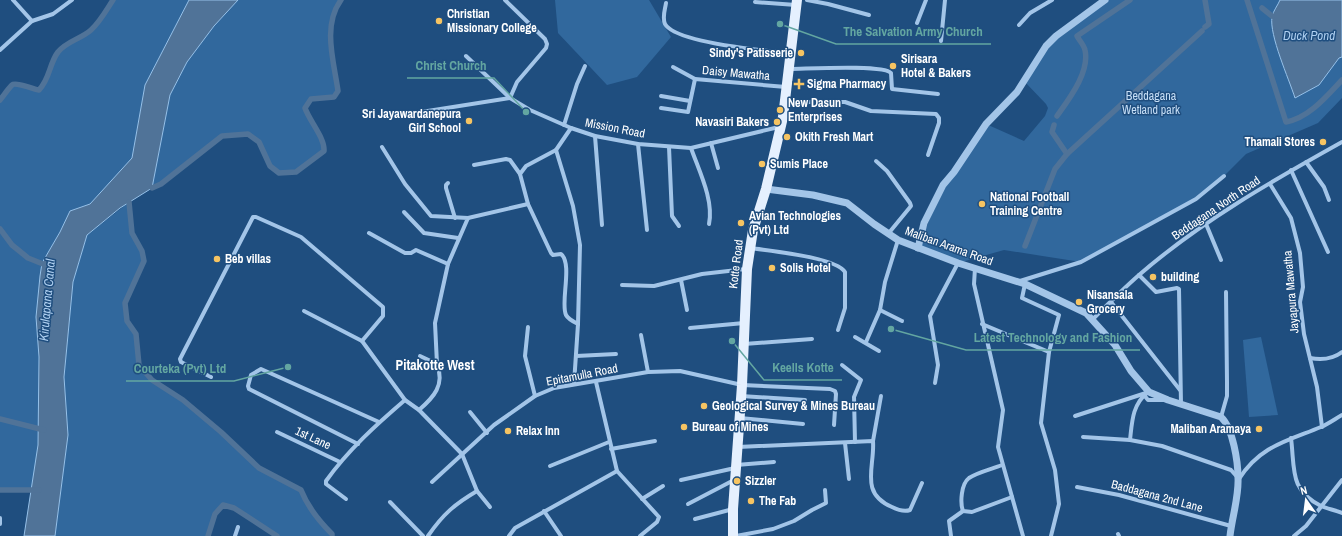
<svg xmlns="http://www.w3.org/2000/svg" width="1342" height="536" viewBox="0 0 1342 536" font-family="'Archivo Narrow',sans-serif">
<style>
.green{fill:#31689d}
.water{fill:#507398;stroke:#96c1e9}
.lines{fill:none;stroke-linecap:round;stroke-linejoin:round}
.canal{stroke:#507398;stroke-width:5.5}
.minor{stroke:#a3c5e8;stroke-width:4}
.tertiary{stroke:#a3c5e8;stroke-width:7}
.primary{stroke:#e5f0fe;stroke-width:10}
.poi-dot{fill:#f6c462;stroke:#1f4e7f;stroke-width:1.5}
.labels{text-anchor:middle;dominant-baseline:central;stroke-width:3;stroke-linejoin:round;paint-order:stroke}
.poi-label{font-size:12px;font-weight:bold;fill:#fff;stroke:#1f4e7f;text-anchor:start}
.street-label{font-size:12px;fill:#fff;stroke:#1f4e7f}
.park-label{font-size:12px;fill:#c6def6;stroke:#1f4e7f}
.water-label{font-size:13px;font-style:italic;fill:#aecff0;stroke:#1f4e7f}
.quarter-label{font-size:14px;font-weight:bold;fill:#fff;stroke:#1f4e7f}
.leader{fill:none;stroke:#63a6a1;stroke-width:1.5}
.callout-dot{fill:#63a6a1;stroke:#1f4e7f;stroke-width:1.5}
.callout-label{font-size:13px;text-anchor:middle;font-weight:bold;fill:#63a6a1;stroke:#1f4e7f;stroke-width:3;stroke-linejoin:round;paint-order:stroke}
</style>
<rect width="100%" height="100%" fill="#1f4e7f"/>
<g class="green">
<path d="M113,0H189L145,85L132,158L90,204L70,211L60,232L42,263L36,317L39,357L38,445L32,489L0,490V100C4,95 8,89 12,85C15,82 34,89 40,90C50,79 49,64 58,52C67,41 81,39 91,30C100,22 107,9 113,0Z"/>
<path d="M238,0H341C322,26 334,62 338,91L334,97L311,99L305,108C310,122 325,138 324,151L296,172L279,173L270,166L259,142L248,134L222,136L161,184L152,188L170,95L187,62L214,26Z"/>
<path d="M555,0H649L671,37L637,77L607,85L558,33Z"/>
<path d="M1105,0H1342V98L1318,123L1246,154L1224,176L1196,199L1081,262L1004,250L958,263L918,248L943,185L986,124L1024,141L1045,116L1048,108L1046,104L1024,81L1046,46Z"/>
<path d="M129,202L132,233L142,251L144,261L125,303L127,321L136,334L139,365L152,380L183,400L221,432L259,468L301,490C308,508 319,521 332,534V536H277L234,508L223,505L215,514L208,536H55L68,435L64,377L73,282L87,235Z"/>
<path d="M1261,337L1278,415L1249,417L1243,340Z"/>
</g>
<g class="water">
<path d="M189,0H238L214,26L187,62L170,95L152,188L120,208L87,235L73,282L64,377L68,435L55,536H24L38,445L39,357L36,317L40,276L42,263L60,232L70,211L90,204L132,158L145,85Z"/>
<path d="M1280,0H1342V57L1339,58L1319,85L1295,98C1289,79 1269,35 1272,17C1273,11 1278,5 1280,0Z"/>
</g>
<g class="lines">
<g class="canal">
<path d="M1205,0L1209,24L1205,27"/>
<path d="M1247,0L1286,122C1309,118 1327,96 1342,80"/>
<path d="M1262,8L1272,16"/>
<path d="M0,100C4,95 8,89 12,85C15,82 34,89 39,90C50,79 49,64 58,52C67,41 81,39 91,30C100,22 107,9 113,0"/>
<path d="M1057,116C1069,99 1090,72 1085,50C1084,45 1079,40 1077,36L1130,0"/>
<path d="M1054,125L1052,132L1067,154"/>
<path d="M152,188L161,184L222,136L248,134L259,142L270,166L279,173L296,172L324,151C325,138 310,122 305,108L311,99L334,97L338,91C334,62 322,26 341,0"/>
<path d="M129,202L132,233L142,251L144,261L125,303L127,321L136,334L139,365L152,380L183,400L221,432L259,468L301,490C308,508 319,521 332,534V536"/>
<path d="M0,229L12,245L28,258L48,266"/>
<path d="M1025,246L1055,169L1067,154L1202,31"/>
<path d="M0,419L44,430"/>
<path d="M0,490H39"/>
<path d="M208,536L215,514L223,505L234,508L277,536"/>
</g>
<g class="minor">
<path d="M13,0L32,21"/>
<path d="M807,0L828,4L869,15"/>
<path d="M755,2L796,5"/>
<path d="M666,3C665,10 662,17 665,24C676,43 768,51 790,53"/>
<path d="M917,23L926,0"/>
<path d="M1019,25L1030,13L1052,0"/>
<path d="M941,41L945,0"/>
<path d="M0,50L32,21L53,14L72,0"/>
<path d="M466,56L510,98L530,110L571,128L595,136L638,144L691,148L779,127"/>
<path d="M673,67L695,79"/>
<path d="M790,69C806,69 883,64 891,73L892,89L938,94"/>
<path d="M661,96L690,101"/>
<path d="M786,102H845L871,111L936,114L939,118V123L928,155"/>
<path d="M661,108L688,112L695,79L786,87"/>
<path d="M415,113L510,98L517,82L546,48L547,44L545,39L505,0"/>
<path d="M564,125L577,84L585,66"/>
<path d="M595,136L602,225"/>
<path d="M711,143L718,168"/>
<path d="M638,144L647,230"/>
<path d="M382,147L405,184L431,216L468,218L448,264L435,323L437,364"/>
<path d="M669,147L672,216L679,226"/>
<path d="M691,148C699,171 714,200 709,224"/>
<path d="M556,150L573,206L580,245L578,324L574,384"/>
<path d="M876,161L887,171L910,203L911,206L888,234"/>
<path d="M1306,162L1324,187L1329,200"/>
<path d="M474,165L506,159L510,160L520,174"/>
<path d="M1291,170L1328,252"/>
<path d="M448,183L446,185V188L455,218"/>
<path d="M1270,184L1291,218L1300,253L1303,287L1300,302L1304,334L1317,387L1322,427"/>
<path d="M528,204L551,253L553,255L561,254C573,264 560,303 566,315C568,319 574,322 578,324"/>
<path d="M404,212L424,233L458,238"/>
<path d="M468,218L528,204L520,174L526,166L556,150L571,128"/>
<path d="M1206,224L1221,260"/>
<path d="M369,233L405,253H411L416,250L448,264"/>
<path d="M751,248C770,251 835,257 845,272V308L838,330"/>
<path d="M975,268L974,284L1003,410L998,447L1023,536"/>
<path d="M1139,275L1156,292L1177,288L1179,289L1181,404"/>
<path d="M681,280L687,310"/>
<path d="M1020,281L1081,262L1196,199L1224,176"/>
<path d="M1025,284L1022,298L1059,315L1049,352L1041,423L1055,470L1059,504L1051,536"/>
<path d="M622,285L654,286L702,274L746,269"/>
<path d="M1111,302L1180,390"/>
<path d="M880,310L902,321"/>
<path d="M304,311L362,341L405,400L419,410L462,454L477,491L490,507"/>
<path d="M1093,319C1108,304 1123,289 1139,275C1200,222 1272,181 1342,142"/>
<path d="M982,324L1049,352"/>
<path d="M528,327L525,356L535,396"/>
<path d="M690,328L744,323"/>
<path d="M641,335L648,372"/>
<path d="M855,337L879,351"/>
<path d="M866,342L880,310L885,282L898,240"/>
<path d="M744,344L812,339"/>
<path d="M576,356L616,354"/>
<path d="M1310,358C1321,360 1333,359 1342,352"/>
<path d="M842,365L861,380L854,397L855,442"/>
<path d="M211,377L181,362L180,359L253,217H256L301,237L383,307V316L362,341"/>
<path d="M596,382L617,471L659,517L657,522L640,536"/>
<path d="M935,383L938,365L930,316L958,263"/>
<path d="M1144,395L1148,400H1164"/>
<path d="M741,396L805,400"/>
<path d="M419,410C434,397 445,385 437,364L420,356"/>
<path d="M470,412L487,433"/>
<path d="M1075,416L1149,392"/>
<path d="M1221,417L1227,396V382L1226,292"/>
<path d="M740,418L803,424"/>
<path d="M277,432L340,462"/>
<path d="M1083,437L1130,440L1162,446L1231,470L1239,479C1260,446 1287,441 1321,427C1328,424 1335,419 1342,415"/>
<path d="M1291,438C1295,469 1289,490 1321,506C1328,509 1335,510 1342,513"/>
<path d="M1130,440C1132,423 1132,405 1147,393"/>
<path d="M873,441L881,396"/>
<path d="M845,443L849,479"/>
<path d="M358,444L249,389L248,386L251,375L261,369L379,422"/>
<path d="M738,447L873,441C875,467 859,493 892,507C898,510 904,512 910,510L922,483"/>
<path d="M611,449L655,441"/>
<path d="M736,465L774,462"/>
<path d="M1002,465C992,469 978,472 969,478C961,484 960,503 963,511L972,512L1012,497"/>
<path d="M550,466L609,442"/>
<path d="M681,480L735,468"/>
<path d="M432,482L494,425L535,396L554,388L648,372L680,371L742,385L830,389L835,391L836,394L834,425"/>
<path d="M1077,487L1119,495L1231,526"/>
<path d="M346,499L326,484V481C348,450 377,424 405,400"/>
<path d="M642,499L663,486"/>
<path d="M390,502L423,536"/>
<path d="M688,504L734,480"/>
<path d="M544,511L561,536"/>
<path d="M0,518V524"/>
<path d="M695,519L733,509"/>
<path d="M1118,534L1119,536"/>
<path d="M235,536L238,527"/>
<path d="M428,536C443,514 455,504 477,491"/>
<path d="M509,536L515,528L617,471"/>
<path d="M736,536L773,529L794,521L812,510L826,503L825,490"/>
<path d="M951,536L949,521L963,511"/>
<path d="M1294,536L1306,526L1342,480"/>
</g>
<g class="tertiary">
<path d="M766,189L813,195L847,203L874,224L898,240L958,263L1025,284L1086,313L1115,345L1131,371L1149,392L1168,400L1221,417C1233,428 1238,462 1238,478C1239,497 1232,517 1230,536"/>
<path d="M918,248L924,223L943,185L954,172L986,124L1017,92L1046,46L1056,36L1105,0"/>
</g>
<path class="primary" d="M733,536V509L742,385L747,269L753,230L766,189L783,117L797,0"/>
</g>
<g class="poi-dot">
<circle cx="439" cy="21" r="4"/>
<circle cx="801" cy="53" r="4"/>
<circle cx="893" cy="66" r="4"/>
<path d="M797 78h4v4h4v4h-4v4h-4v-4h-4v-4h4z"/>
<circle cx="780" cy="110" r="4"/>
<circle cx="469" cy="121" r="4"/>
<circle cx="777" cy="122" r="4"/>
<circle cx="787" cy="137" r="4"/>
<circle cx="1323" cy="142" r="4"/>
<circle cx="762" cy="164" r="4"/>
<circle cx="982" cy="204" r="4"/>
<circle cx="741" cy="223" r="4"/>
<circle cx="217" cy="259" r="4"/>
<circle cx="772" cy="268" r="4"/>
<circle cx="1153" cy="277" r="4"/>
<circle cx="1079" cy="302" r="4"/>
<circle cx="704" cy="406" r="4"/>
<circle cx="684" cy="427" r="4"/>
<circle cx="1259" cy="429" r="4"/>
<circle cx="508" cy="431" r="4"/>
<circle cx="737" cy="481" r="4"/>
<circle cx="751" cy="501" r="4"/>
</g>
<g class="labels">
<g class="poi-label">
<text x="447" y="14">Christian<tspan x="447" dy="14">Missionary College</tspan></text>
<text x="793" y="53" text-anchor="end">Sindy's Patisserie</text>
<text x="901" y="59">Sirisara<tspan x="901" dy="14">Hotel &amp; Bakers</tspan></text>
<text x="807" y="84">Sigma Pharmacy</text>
<text x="788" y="103">New Dasun<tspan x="788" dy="14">Enterprises</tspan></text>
<text x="461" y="114" text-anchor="end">Sri Jayawardanepura<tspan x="461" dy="14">Girl School</tspan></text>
<text x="769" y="122" text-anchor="end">Navasiri Bakers</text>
<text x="795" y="137">Okith Fresh Mart</text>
<text x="1315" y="142" text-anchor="end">Thamali Stores</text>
<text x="770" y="164">Sumis Place</text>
<text x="990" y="197">National Football<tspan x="990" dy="14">Training Centre</tspan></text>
<text x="749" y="216">Avian Technologies<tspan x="749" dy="14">(Pvt) Ltd</tspan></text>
<text x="225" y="259">Beb villas</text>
<text x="780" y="268">Solis Hotel</text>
<text x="1161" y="277">building</text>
<text x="1087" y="295">Nisansala<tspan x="1087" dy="14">Grocery</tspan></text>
<text x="712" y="406">Geological Survey &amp; Mines Bureau</text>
<text x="692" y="427">Bureau of Mines</text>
<text x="1251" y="429" text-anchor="end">Maliban Aramaya</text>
<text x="516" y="431">Relax Inn</text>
<text x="745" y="481">Sizzler</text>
<text x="759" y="501">The Fab</text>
</g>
<g class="street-label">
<text transform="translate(736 73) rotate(5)">Daisy Mawatha</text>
<text transform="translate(615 128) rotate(11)">Mission Road</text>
<text transform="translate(1216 208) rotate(-34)">Beddagana North Road</text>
<text transform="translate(949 246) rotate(20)">Maliban Arama Road</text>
<text transform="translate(736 264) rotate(-83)">Kotte Road</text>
<text transform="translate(1291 292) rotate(-95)">Jayapura Mawatha</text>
<text transform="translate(582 375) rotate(-11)">Epitamulla Road</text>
<text transform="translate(313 438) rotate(25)">1st Lane</text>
<text transform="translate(1157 496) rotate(15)">Baddagana 2nd Lane</text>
</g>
<g class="park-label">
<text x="1151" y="96">Beddagana<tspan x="1151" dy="14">Wetland park</tspan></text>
</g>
<g class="water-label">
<text x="1309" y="35">Duck Pond</text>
<text transform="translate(47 300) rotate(-85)">Kirulapana Canal</text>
</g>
<g class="quarter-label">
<text x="435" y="365">Pitakotte West</text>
</g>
</g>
<path class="leader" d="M780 24L836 44H991M526 112L494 78H407M891 329L966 350H1140M732 341L764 380H842M288 367L234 381H126"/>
<g class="callout-dot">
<circle cx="780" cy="24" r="4"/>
<circle cx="526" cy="112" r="4"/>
<circle cx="891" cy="329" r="4"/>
<circle cx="732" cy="341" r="4"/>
<circle cx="288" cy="367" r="4"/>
</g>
<g class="callout-label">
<text x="913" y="36">The Salvation Army Church</text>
<text x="451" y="70">Christ Church</text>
<text x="1053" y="342">Latest Technology and Fashion</text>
<text x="803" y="372">Keells Kotte</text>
<text x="180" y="373">Courteka (Pvt) Ltd</text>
</g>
<g transform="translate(1306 500) rotate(346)" stroke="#1f4e7f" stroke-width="3" paint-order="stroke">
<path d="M0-3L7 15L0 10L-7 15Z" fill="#ffffff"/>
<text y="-6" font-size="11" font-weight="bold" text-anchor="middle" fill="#ffffff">N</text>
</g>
</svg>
